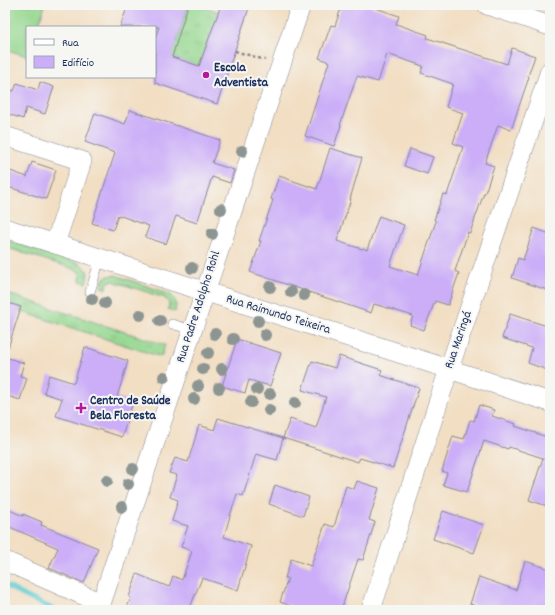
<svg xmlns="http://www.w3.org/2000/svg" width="555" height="615" viewBox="0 0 555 615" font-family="Dekko,sans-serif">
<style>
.grass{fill:url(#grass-tufts);stroke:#588376}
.pitch{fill:#95d78f;stroke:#588376}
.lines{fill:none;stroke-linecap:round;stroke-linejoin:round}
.stream{stroke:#5dcad1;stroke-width:5}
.building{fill:#cbadf8}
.service-casing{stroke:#868690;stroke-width:10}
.minor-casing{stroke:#868690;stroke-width:20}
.path{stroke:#868690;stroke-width:2.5;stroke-dasharray:3 3;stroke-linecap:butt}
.service{stroke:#fff;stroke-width:9}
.minor{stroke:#fff;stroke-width:19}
.tree{fill:#8d9592}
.poi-dot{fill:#b5179e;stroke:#f6f6f2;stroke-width:1.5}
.labels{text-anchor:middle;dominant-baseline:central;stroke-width:4;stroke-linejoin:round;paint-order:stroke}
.poi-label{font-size:13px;font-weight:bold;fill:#1b2f5e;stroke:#f6f6f2;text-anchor:start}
.street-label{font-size:13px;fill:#1b2f5e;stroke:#f6f6f2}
</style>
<defs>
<pattern id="grass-tufts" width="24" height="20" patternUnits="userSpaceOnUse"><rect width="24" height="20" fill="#95d78f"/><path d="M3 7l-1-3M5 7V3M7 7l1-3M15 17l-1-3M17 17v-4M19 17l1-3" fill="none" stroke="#80b97e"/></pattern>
</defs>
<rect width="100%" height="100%" fill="#f6f6f2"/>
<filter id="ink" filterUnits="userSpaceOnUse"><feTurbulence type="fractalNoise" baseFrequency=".025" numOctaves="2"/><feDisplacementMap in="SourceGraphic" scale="8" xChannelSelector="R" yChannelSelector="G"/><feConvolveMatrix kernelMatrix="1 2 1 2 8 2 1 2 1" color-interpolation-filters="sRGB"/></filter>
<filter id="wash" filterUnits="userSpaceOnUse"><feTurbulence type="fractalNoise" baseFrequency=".012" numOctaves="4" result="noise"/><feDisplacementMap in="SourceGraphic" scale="16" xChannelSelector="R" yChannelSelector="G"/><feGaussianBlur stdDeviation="0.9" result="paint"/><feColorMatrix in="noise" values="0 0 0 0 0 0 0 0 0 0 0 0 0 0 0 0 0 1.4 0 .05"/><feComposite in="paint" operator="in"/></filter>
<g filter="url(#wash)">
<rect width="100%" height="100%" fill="#f2dec2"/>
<g class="grass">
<path d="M166,5L156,35L177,42L188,5H199L219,12L199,66L155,52V27H149Z"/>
<path d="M5,240L79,263C89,270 89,271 86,283L80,281L81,275L77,270L5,247Z"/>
<path d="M115,275L170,294C176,301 177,303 175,312L168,309L169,303L165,298L113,281L108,282L106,289L101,287L104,278L109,276Z"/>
<path d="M5,293L165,345L161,357L20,311L21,307L5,302Z"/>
</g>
<path class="pitch" d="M5,5H45L38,27H27V56L5,49Z"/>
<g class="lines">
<path class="stream" d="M5,585L25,596L55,610"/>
</g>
<g id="blocks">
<g class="building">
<path d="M128,5H188L172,57L199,66L221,5H250L217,104L155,83V38L159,27H120Z"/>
<path d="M342,5H367L399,16L396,24L428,35L427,38L507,64L512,48L535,56L528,76L529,77L511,130L498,125L485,163L494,166L485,193H484L470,233L468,232L455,271L459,273L448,305L435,301L424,330L410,325L413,316L374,304L371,313L250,272L261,241H259L273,200L271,199L279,176L317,189L330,148L362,158L350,199H351L337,241L362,249L363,248L367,250L379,216L404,225L390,266L418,275L436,221L434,220L443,194L447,195L463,147L453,143L463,113L446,107L453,84L421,73L423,66L387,54L378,82L357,76L340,125H341L334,146L305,136L329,62L319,58L331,25L335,26Z"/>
<path d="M40,82L54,87L45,114L26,108L23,119L5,113V88L14,91L17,83L38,90Z"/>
<path d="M130,110L220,140L212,163L234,170L230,183L212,177L197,223L176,216L166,244L145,237L149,226L118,215L113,230L92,223L115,153L85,142L95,113L125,124Z"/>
<path d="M410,149L433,157L427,174L404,166Z"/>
<path d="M32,162L56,170L46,199L5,186V169L27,177Z"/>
<path d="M534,228L550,234V291L512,278L518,258L523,260Z"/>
<path d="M5,302L21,307L8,348H5Z"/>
<path d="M510,314L550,327V371L528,363L532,348L502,338Z"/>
<path d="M237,339L281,353L270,386L249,380L245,393L222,386Z"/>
<path d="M85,347L128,361L117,397L133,402L122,437L56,416L62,399L44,393L49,375L74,383Z"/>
<path d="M339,356L382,370L380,375L419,388L393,468L360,458L358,462L283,438L277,460L256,454L243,496L237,494L230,516L224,537L251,546L238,590L202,578L189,610H126L131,598L129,597L137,574L169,587L173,576L182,580L192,551L181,547L188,526L172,521L178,500L170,497L177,475L169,473L175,458L188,462L199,425L214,430L218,418L283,438L290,419L316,428L326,397L302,390L312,361L335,368Z"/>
<path d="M5,357L24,363L20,376L27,378L20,400L5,395Z"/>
<path d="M479,405L494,410L492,416L516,424L515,426L550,438V507L529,500L543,458L509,447L508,449L484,441L467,492L443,485L447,473L442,471L453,436L464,439L470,420L474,421Z"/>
<path d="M357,481L379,488L369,520L375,522L363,560L358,559L341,610H296L297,608L280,602L288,578H285L291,559L311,566L325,524L334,527L346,486L354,489Z"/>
<path d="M275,485L309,497L303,516L269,504Z"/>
<path d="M5,508L23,516V514L42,522L41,525L98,548L84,583L49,568L58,548L5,525Z"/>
<path d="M443,511L484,525L474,553L433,539Z"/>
<path d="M525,561L550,569V610H487L470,604L479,577L516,590Z"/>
</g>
</g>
</g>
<g filter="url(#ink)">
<use href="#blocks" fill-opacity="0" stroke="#868690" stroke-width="1"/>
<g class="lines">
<defs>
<g id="service">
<path d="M90,292L100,259"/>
<path d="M172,324L192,330"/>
</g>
<g id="minor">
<path d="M487,5L550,26"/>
<path d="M5,136L82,161L55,244"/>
<path d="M5,228L449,369L550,402"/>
<path d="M5,561L101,603"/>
<path d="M99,610L301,5"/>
<path d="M371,610L449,369L550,71"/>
</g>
</defs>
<use href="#service" class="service-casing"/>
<use href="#minor" class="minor-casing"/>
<path class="path" d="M235,51L265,60"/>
<use href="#service" class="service"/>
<use href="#minor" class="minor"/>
</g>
<g class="tree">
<circle cx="242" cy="151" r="6"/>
<circle cx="221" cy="209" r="6"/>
<circle cx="212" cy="234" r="6"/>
<circle cx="192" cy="268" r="6"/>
<circle cx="270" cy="287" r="6"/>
<circle cx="291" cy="292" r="6"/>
<circle cx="304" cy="295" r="6"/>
<circle cx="92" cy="299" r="6"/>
<circle cx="105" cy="303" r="6"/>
<circle cx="140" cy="315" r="6"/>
<circle cx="160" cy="321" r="6"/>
<circle cx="258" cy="321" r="6"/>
<circle cx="215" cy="334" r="6"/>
<circle cx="265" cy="335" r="6"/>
<circle cx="233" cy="339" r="6"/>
<circle cx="208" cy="353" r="6"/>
<circle cx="203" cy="369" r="6"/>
<circle cx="222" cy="369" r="6"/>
<circle cx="164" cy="377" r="6"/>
<circle cx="198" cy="386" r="6"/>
<circle cx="219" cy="388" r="6"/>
<circle cx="257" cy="389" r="6"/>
<circle cx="270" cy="394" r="6"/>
<circle cx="194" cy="399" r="6"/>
<circle cx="251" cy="402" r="6"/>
<circle cx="295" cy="403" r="6"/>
<circle cx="269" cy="410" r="6"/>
<circle cx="133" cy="469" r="6"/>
<circle cx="107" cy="481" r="6"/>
<circle cx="128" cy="484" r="6"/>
<circle cx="122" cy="507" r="6"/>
</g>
</g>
<g class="poi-dot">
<circle cx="206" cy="75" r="4"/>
<path d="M79 402h4v4h4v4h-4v4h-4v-4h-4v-4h4z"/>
</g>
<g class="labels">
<g class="poi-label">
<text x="214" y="68">Escola<tspan x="214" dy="15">Adventista</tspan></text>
<text x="90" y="401">Centro de Saúde<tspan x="90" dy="15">Bela Floresta</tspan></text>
</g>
<g class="street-label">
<text transform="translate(199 307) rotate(-72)">Rua Padre Adolpho Rohl</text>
<text transform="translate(278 315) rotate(17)">Rua Raimundo Teixeira</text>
<text transform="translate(459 340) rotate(-71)">Rua Maringá</text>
</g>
</g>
<rect width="555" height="615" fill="none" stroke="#f6f6f2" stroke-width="20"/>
<rect x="26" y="26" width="130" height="52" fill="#f6f6f2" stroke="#9ea6b7"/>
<rect x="34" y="39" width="20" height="6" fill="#ffffff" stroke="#9ea6b7"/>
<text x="62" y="46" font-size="12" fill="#1b2f5e">Rua</text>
<rect x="34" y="56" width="20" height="12" fill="#cbadf8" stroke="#9ea6b7"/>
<text x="62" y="66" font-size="12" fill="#1b2f5e">Edifício</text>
</svg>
